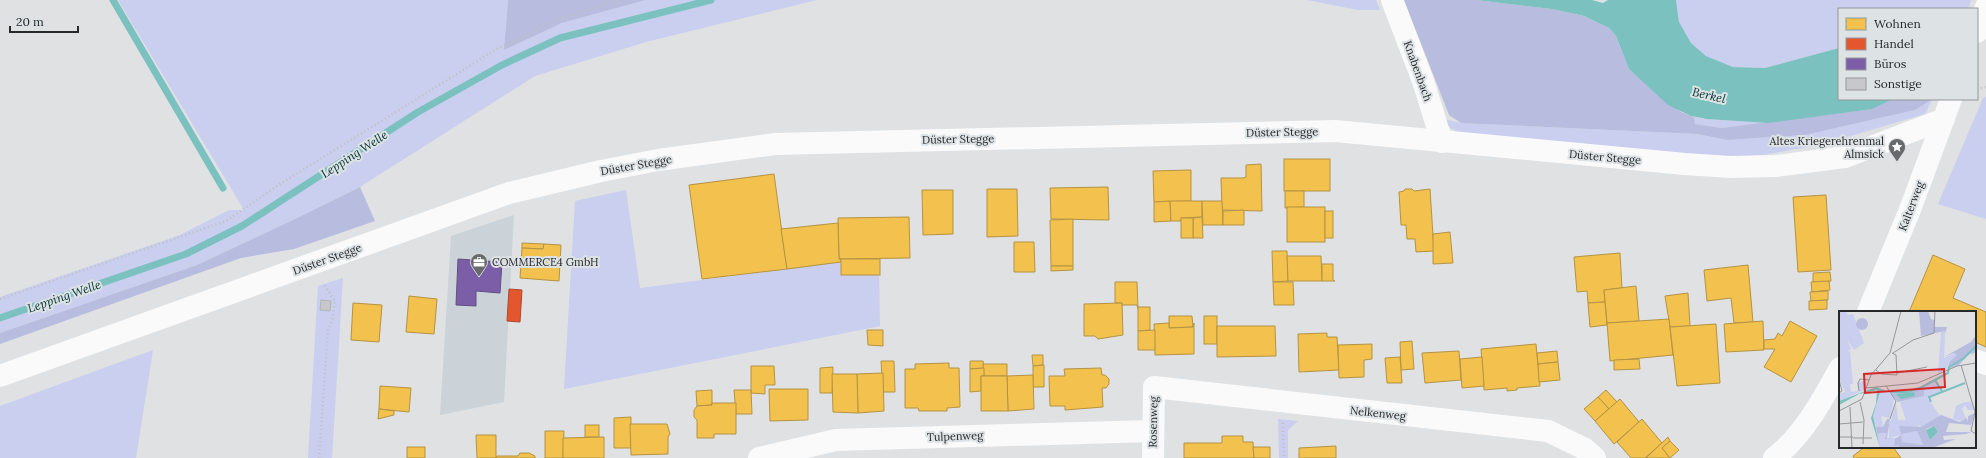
<svg xmlns="http://www.w3.org/2000/svg" width="1986" height="458" viewBox="0 0 1986 458" font-family="Lora,serif">
<style>
.built{fill:#cbd3d8}
.green{fill:#caceef}
.forest{fill:#b8bde0}
.water{fill:#7bc1bf}
.pier{fill:#dfe1e3}
.homes{fill:#f2c14e;stroke:#b59343}
.shops{fill:#e4572e;stroke:#ab492c}
.offices{fill:#7b5ea7;stroke:#624e81}
.lines{fill:none;stroke-linecap:round;stroke-linejoin:round}
.stream{stroke:#7bc1bf;stroke-width:7}
.building{fill:#c6c8ca;stroke:#b1b3b4}
.path{stroke:#c0c0c0;stroke-width:2.5;stroke-dasharray:1 3;stroke-linecap:butt}
.minor{stroke:#fafafb;stroke-width:22}
.labels{text-anchor:middle;dominant-baseline:central;stroke-width:4;stroke-linejoin:round;paint-order:stroke}
.street-label{font-size:11px;fill:#262829;stroke:#dde2e5}
.poi-label{font-size:11px;fill:#262829;stroke:#dde2e5;text-anchor:end}
.water-label{font-size:12px;font-style:italic;fill:#023433;stroke:#dde2e5}
.inset-river{fill:none;stroke:#7bc1bf;stroke-width:2}
.inset-road{fill:none;stroke:#959799;stroke-width:1}
.view{fill:#d62828;fill-opacity:0.15;stroke:#d62828;stroke-width:2}
.inset-edge{fill:none;stroke:#262829;stroke-width:2}
</style>
<rect width="100%" height="100%" fill="#dfe1e3"/>
<path class="built" d="M514,215L504,402L440,415L451,236Z"/>
<g class="green">
<path d="M118,0H508L504,50L562,23L646,0H817L646,42L535,76L360,187L295,219L197,265L0,333V297L180,235L229,210H244Z"/>
<path d="M1307,0H1376L1380,10H1358Z"/>
<path d="M1676,0H1971L1968,9H1839V48L1765,68L1733,67L1706,56L1691,43L1679,22Z"/>
<path d="M1986,97V219L1938,204L1983,98Z"/>
<path d="M1932,100L1925,114L1820,145L1763,155L1716,158L1461,134L1449,127L1443,119L1461,123L1697,134L1727,140L1805,135L1915,110Z"/>
<path d="M1694,117L1707,119L1768,123L1722,128L1695,124Z"/>
<path d="M626,190L640,288L841,262V275H879L880,326L564,389L575,201Z"/>
<path d="M343,278L332,458H308L318,286Z"/>
<path d="M153,350L136,458H0V406Z"/>
<path d="M1278,419L1298,421L1288,430V458H1279Z"/>
</g>
<g class="forest">
<path d="M508,0H646L562,23L504,50Z"/>
<path d="M1404,0H1476L1552,9L1584,16L1609,28L1616,36L1629,69L1681,112L1694,117L1695,124L1722,128L1871,109L1893,99H1933L1915,110L1805,135L1727,140L1697,134L1461,123L1449,115Z"/>
<path d="M360,187L375,221L294,249L241,258L0,344V333L197,265L295,219Z"/>
</g>
<path class="water" d="M1476,0H1592L1603,3L1608,0H1676L1679,22L1691,43L1706,56L1733,67L1765,68L1839,48V99H1893L1872,109L1768,123L1707,119L1691,116L1668,105L1629,69L1616,36L1609,28L1584,16L1552,9Z"/>
<path class="pier" d="M1986,5V62L1982,73L1977,72V9Z"/>
<g class="homes">
<rect x="1284" y="159" width="46" height="32"/>
<path d="M1261,164L1262,211L1222,210L1221,178H1243L1246,177V165Z"/>
<path d="M1189,170H1191V201L1154,202L1153,171Z"/>
<path d="M774,174L787,269L702,279L689,185Z"/>
<path d="M1108,187L1109,220L1051,219L1050,188Z"/>
<path d="M987,189H1017L1018,236L987,237Z"/>
<path d="M1405,189H1412L1414,191L1430,189L1434,251L1416,252L1415,239H1407L1406,225H1401L1399,192L1404,191Z"/>
<path d="M922,190H953V234L923,235Z"/>
<path d="M1285,191H1304V207L1285,208Z"/>
<path d="M1826,195L1831,270L1798,272L1793,197Z"/>
<path d="M1170,201L1171,221L1154,222V202Z"/>
<path d="M1170,201H1202V217L1181,218V221H1171Z"/>
<path d="M1202,201H1222L1223,225H1203Z"/>
<rect x="1287" y="207" width="38" height="35"/>
<path d="M1244,210V225H1223V211Z"/>
<rect x="1325" y="211" width="8" height="27"/>
<path d="M909,217L910,258L839,259L838,218Z"/>
<path d="M1202,217L1203,238H1193V218Z"/>
<rect x="1181" y="218" width="12" height="20"/>
<path d="M1073,219V266H1051L1050,220Z"/>
<path d="M838,223L839,259H841V262L787,269L781,229Z"/>
<path d="M1450,232L1453,263L1433,264V234Z"/>
<path d="M1014,242H1034L1035,272H1014Z"/>
<path d="M522,243L544,244L543,249L522,248Z"/>
<path d="M544,244L561,245L559,281L520,278L522,248L543,249Z"/>
<path d="M1272,251H1287L1288,281L1273,282Z"/>
<path d="M1620,253L1622,288L1604,290L1605,302L1588,303L1587,291L1577,292L1574,257Z"/>
<path d="M1933,255L1965,269L1953,298L1986,312V347L1975,342V312H1909Z"/>
<path d="M1287,256H1321L1322,281H1288Z"/>
<rect x="841" y="259" width="39" height="16"/>
<path d="M1322,264H1333V280L1335,281H1322Z"/>
<path d="M1748,265L1753,322L1734,323L1731,298L1707,301L1704,270Z"/>
<path d="M1051,266H1073V270L1051,271Z"/>
<path d="M1830,272L1831,281L1813,283V273Z"/>
<path d="M1829,281L1830,290L1812,292L1811,282Z"/>
<path d="M1115,282H1137L1138,309L1137,305H1122V303H1115Z"/>
<path d="M1273,282H1293L1294,305H1274Z"/>
<path d="M1636,286L1639,321L1607,323L1604,290Z"/>
<path d="M1828,291V300L1811,301L1810,292Z"/>
<path d="M1688,293L1690,326L1670,327L1665,296Z"/>
<path d="M409,296L437,299L434,334L406,332Z"/>
<path d="M1827,300V309L1809,310V301Z"/>
<path d="M1605,302L1607,325L1590,327L1588,303Z"/>
<path d="M353,303L382,305L379,342L351,340Z"/>
<path d="M1122,303L1123,335L1098,339L1095,336H1084V304Z"/>
<path d="M1138,307H1150V330L1138,331Z"/>
<path d="M1169,316H1192L1193,327L1169,328Z"/>
<rect x="1204" y="316" width="13" height="28"/>
<path d="M1669,319L1673,355L1610,361L1607,323Z"/>
<path d="M1763,321L1764,350L1726,352L1724,324Z"/>
<path d="M1790,321L1817,336L1791,382L1764,367L1775,349H1764V340L1775,339L1778,333L1782,336Z"/>
<path d="M1169,323V328L1193,327L1194,323V354L1155,355L1154,324Z"/>
<path d="M1716,324L1720,383L1677,386L1670,327Z"/>
<path d="M1217,326H1275L1276,356L1217,357Z"/>
<path d="M867,330H883V346L868,345Z"/>
<path d="M1155,330V350H1138V331Z"/>
<path d="M1327,333V337H1337L1339,370L1299,372L1298,334Z"/>
<path d="M1412,341L1414,369L1401,370L1400,342Z"/>
<path d="M1372,344V359L1364,360V377L1339,378L1338,345Z"/>
<path d="M1536,344L1540,386L1517,388V390L1507,391V388L1484,390L1481,349Z"/>
<path d="M1459,351L1461,380L1425,383L1422,353Z"/>
<path d="M1557,351L1558,362L1538,364L1537,353Z"/>
<path d="M1032,355H1043V365L1033,366Z"/>
<path d="M1400,357L1402,383H1387L1385,358Z"/>
<path d="M1482,357L1484,386L1462,388L1460,359Z"/>
<path d="M1639,359L1640,369L1614,370V360Z"/>
<path d="M881,361H894L895,392H883Z"/>
<path d="M970,361H983L984,368L970,369Z"/>
<path d="M1558,362L1560,380L1539,382L1538,364Z"/>
<path d="M949,363V368H959L960,407L947,408V411H919L918,408H905V369H915V364Z"/>
<path d="M983,364H1007V376H984Z"/>
<path d="M1044,365V387H1033V366Z"/>
<path d="M751,366H774L775,385H765V394L751,393Z"/>
<path d="M833,367L832,393H820V368Z"/>
<path d="M984,368V376H981V391L970,392V369Z"/>
<path d="M1101,368L1102,375H1105L1109,379V384L1106,388H1102L1103,407L1065,410V406H1050L1049,376H1065L1064,369Z"/>
<path d="M883,373L884,411L858,413L857,374Z"/>
<path d="M832,374H857L858,413L833,412Z"/>
<path d="M1033,375L1034,409L1008,411L1007,376Z"/>
<path d="M981,376H1007L1008,411H981Z"/>
<path d="M380,386L411,388L409,412L379,409Z"/>
<path d="M769,389H808V420L770,421Z"/>
<path d="M712,390V405L697,406L696,391Z"/>
<path d="M734,390H751L752,414H736Z"/>
<path d="M1606,390L1617,402L1609,409L1598,397Z"/>
<path d="M1598,397L1609,409L1595,421L1584,409Z"/>
<path d="M1620,399L1639,422L1614,444L1595,421Z"/>
<path d="M712,403H736V434H714V438H697V420L694,417V410L697,406L712,405Z"/>
<path d="M379,409L394,411V415L378,419Z"/>
<path d="M631,417V448H614V418Z"/>
<path d="M1642,419L1662,443L1645,458H1631L1617,442Z"/>
<path d="M630,424H667L670,434L668,437V454L631,455Z"/>
<rect x="585" y="425" width="14" height="12"/>
<path d="M545,431H564L563,458H545Z"/>
<path d="M476,435H496V458H477Z"/>
<path d="M1222,436H1243V442H1253L1254,458H1184V443H1222Z"/>
<path d="M604,437V458H563V438Z"/>
<path d="M1668,437L1670,441L1662,448L1670,458H1646Z"/>
<path d="M1670,441L1679,450L1670,458L1662,448Z"/>
<path d="M1336,446V458H1299V448Z"/>
<rect x="407" y="447" width="18" height="11"/>
<path d="M1253,447H1270V458H1254Z"/>
<path d="M1861,447H1893L1901,458H1854L1853,456L1862,449Z"/>
<path d="M520,453H529L535,456V458H496L497,456H518Z"/>
</g>
<path class="shops" d="M509,289L522,290L520,322L507,321Z"/>
<path class="offices" d="M458,259L502,262L500,293L476,291V306L456,305Z"/>
<g class="lines">
<g class="stream">
<path d="M113,0L223,188"/>
<path d="M0,318L186,254L242,226L418,112L502,65L560,38L711,0"/>
</g>
</g>
<path class="building" d="M321,300L331,301L330,311L320,310Z"/>
<g class="lines">
<g class="path">
<path d="M1977,89L1986,87"/>
<path d="M0,299L226,221L277,186L500,47L517,41L543,25L618,0"/>
<path d="M1283,423L1284,458"/>
<path d="M319,458L328,329L332,321L335,301L323,283"/>
</g>
<g class="minor">
<path d="M1392,0L1423,81L1442,142"/>
<path d="M1977,32L1986,7"/>
<path d="M1868,312L1911,207L1951,99"/>
<path d="M1975,360L1986,364"/>
<path d="M0,376L509,193L601,171L658,160L775,144L1335,131L1685,164L1730,167L1776,166L1845,157L1944,119"/>
<path d="M759,458L836,440L1152,431"/>
<path d="M1153,458L1154,387L1548,431L1585,449L1595,458"/>
<path d="M1774,458C1803,436 1823,399 1840,368"/>
</g>
</g>
<defs>
<symbol id="sight-pin" viewBox="-11 -11 22 30"><path d="M0 17L-7.5 6A9.5 9.5 0 1 1 7.5 6Z" fill="#67696a" stroke="#dde2e5"/><path d="M0-6L1.8-2.2L6-1.7L2.9 1.2L3.7 5.4L0 3.3L-3.7 5.4L-2.9 1.2L-6-1.7L-1.8-2.2Z" fill="#fff"/></symbol>
<symbol id="office-pin" viewBox="-11 -11 22 30"><path d="M0 17L-7.5 6A9.5 9.5 0 1 1 7.5 6Z" fill="#67696a" stroke="#dde2e5"/><path d="M-6-3h4V-5.5h4V-3h4V5H-6ZM-1-4.5V-3h2v-1.5ZM-6 0V1H6V0Z" fill="#fff"/></symbol>
</defs>
<g fill-rule="evenodd">
<use href="#sight-pin" x="1887" y="137" width="20" height="27"/>
<use href="#office-pin" x="469" y="252" width="20" height="27"/>
</g>
<g class="labels">
<g class="street-label">
<text transform="translate(1418 71) rotate(70)">Knabenbach</text>
<text transform="translate(1282 132) rotate(-1)">Düster Stegge</text>
<text transform="translate(958 139) rotate(-1)">Düster Stegge</text>
<text transform="translate(1605 157) rotate(5)">Düster Stegge</text>
<text transform="translate(636 165) rotate(-10)">Düster Stegge</text>
<text transform="translate(1911 206) rotate(-69)">Kalterweg</text>
<text transform="translate(327 259) rotate(-20)">Düster Stegge</text>
<text transform="translate(1378 413) rotate(6)">Nelkenweg</text>
<text transform="translate(1153 422) rotate(-89)">Rosenweg</text>
<text transform="translate(955 436) rotate(-2)">Tulpenweg</text>
</g>
<g class="poi-label">
<text x="1884" y="141">Altes Kriegerehrenmal<tspan x="1884" dy="13">Almsick</tspan></text>
<text x="492" y="262" text-anchor="start">COMMERCE4 GmbH</text>
</g>
<g class="water-label">
<text transform="translate(1709 95) rotate(13)">Berkel</text>
<text transform="translate(354 154) rotate(-33)">Lepping Welle</text>
<text transform="translate(64 296) rotate(-19)">Lepping Welle</text>
</g>
</g>
<g transform="translate(1839 311)">
<rect width="137" height="137" fill="#dfe1e3"/>
<path d="M0,0H7L9,4L14,3L25,32L15,39L8,28L12,38L8,41L11,40L14,73H11L12,81L20,80L18,72L24,70L27,73L25,79L0,90V83L6,81L0,68ZM106,20L105,47L116,42L118,45L110,50L108,58L99,63L102,21ZM110,60L109,62L96,69L104,80L89,88L101,105L91,112L82,116L80,114L78,120L84,134L62,131V124L51,127H59L55,134L60,133V137H41L38,120L39,125L40,122H48L47,127H50V115L57,92L59,109H67L61,91L85,85V76L69,82L50,80H68L80,76ZM41,81H50L55,87L51,107L42,105L44,116H37L34,105ZM126,91H132L135,99H129L126,94L123,98L127,107L123,110L114,108L117,95Z" fill="#caceef"/>
<path d="M89,0L92,8L95,9V16H108L106,23V20L82,25L80,1ZM17 13a6 6 0 1 1 12 0a6 6 0 1 1-12 0ZM137,24V41L133,43L137,46L131,42L120,54L109,58L110,51L118,44L115,42L105,46L132,31ZM85,76V85L59,91L51,81L69,82ZM136,102L132,114L110,112L107,121H132L127,123L104,125L105,129L117,128L93,137H60V134L55,135L56,128L62,124L63,131L84,134L78,120L62,123L60,115L82,116L102,104L121,111L128,107L129,112V105ZM95,115L99,121L91,129L87,118ZM48,108H51L48,127L46,129L48,122H40L39,127L37,116H44Z" fill="#b8bde0" fill-rule="evenodd"/>
<path d="M37,76L50,81H41L34,105L41,137L32,107L37,93L38,79L20,83L0,94V90ZM75,81L76,85L62,88L57,83ZM95,115L99,121L91,129L87,119Z" fill="#7bc1bf"/>
<path class="inset-river" d="M96,69L103,80M52,81H69L83,76L109,62L110,56L125,47L137,35M92,91L90,86L126,72"/>
<path class="inset-road" d="M54,42L74,29L95,22L96,0M122,54L136,101L132,120L137,123M37,59L42,63L58,64L57,44L53,42M58,62L88,56M0,69L3,80L0,82M47,75L57,90L51,108M27,77L79,72L118,55L137,52M20,80L19,72L21,68L30,69M21,91L25,109L24,133M11,96L13,137M0,100L23,88L32,64L51,42L62,0M0,113L24,111M0,126H14M14,127H33"/>
<path class="view" d="M105,58L106,76L26,82L25,63Z"/>
<rect width="137" height="137" class="inset-edge"/>
</g>
<rect x="1838" y="8" width="140" height="92" fill="#dde2e5" stroke="#94989a"/>
<rect x="1846" y="18" width="20" height="12" fill="#f2c14e" stroke="#94989a"/>
<text x="1874" y="28" font-size="12" fill="#262829">Wohnen</text>
<rect x="1846" y="38" width="20" height="12" fill="#e4572e" stroke="#94989a"/>
<text x="1874" y="48" font-size="12" fill="#262829">Handel</text>
<rect x="1846" y="58" width="20" height="12" fill="#7b5ea7" stroke="#94989a"/>
<text x="1874" y="68" font-size="12" fill="#262829">Büros</text>
<rect x="1846" y="78" width="20" height="12" fill="#c6c8ca" stroke="#94989a"/>
<text x="1874" y="88" font-size="12" fill="#262829">Sonstige</text>
<path d="M10 26v6h68v-6" fill="none" stroke="#262829" stroke-width="2"/>
<text x="16" y="26" font-size="12" fill="#262829" stroke="#dde2e5" stroke-width="3" paint-order="stroke">20 m</text>
</svg>
